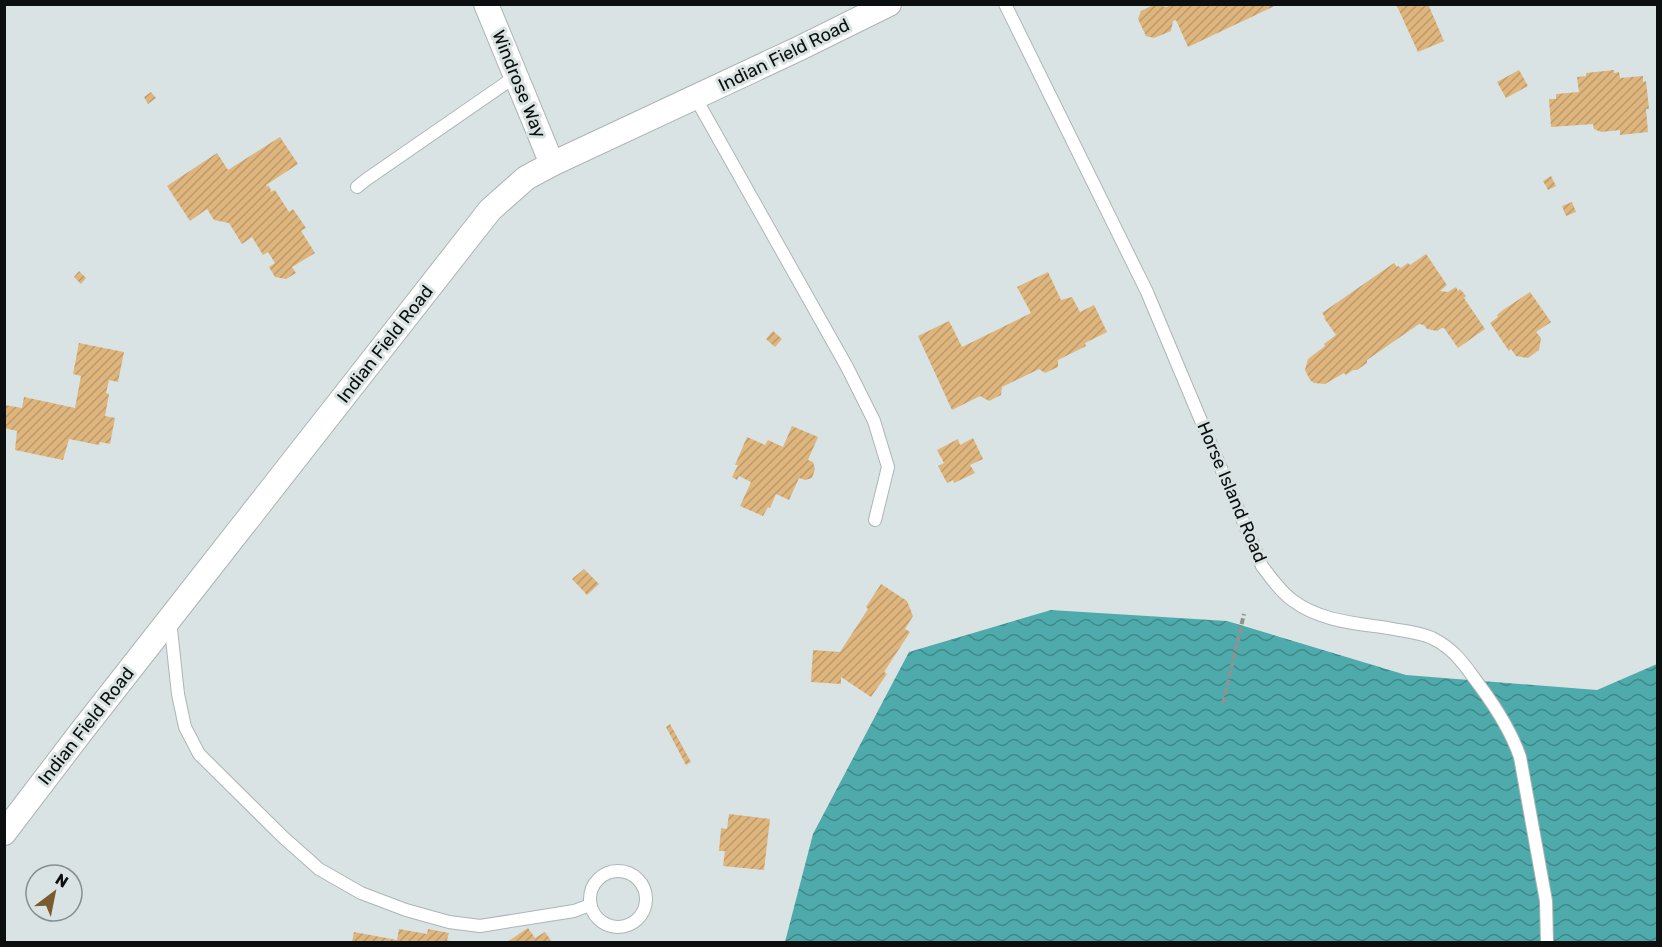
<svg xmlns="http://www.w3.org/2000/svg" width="1662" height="947" viewBox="0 0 1662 947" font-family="Rubik,sans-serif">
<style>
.water{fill:url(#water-waves)}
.building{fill:url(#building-hatch)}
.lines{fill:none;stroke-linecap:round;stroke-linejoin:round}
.lane-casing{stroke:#acb5b5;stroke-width:14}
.street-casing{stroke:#acb5b5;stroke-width:26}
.path{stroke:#8d9393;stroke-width:4;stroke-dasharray:6 3;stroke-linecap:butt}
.lane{stroke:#fff;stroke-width:12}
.street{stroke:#fff;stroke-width:24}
.labels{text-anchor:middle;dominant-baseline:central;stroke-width:6;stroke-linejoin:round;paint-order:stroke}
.street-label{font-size:18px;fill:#0c0f0f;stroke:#dae3e3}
</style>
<defs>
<pattern id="water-waves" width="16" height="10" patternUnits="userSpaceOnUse" patternTransform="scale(1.5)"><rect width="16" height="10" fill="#4eaaab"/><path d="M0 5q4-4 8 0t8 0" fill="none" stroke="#3f898a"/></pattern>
<pattern id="building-hatch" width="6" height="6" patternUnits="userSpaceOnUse" patternTransform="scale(1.5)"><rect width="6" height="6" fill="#deb57c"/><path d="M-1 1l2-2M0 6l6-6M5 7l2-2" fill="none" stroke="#bd9a6a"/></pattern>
</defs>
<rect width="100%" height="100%" fill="#dae3e3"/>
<path class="water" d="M1051,610L1227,621L1406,675L1597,690L1657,664V942H785L813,834L909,652Z"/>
<g class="building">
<path d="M1155,4L1166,7L1168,6V4H1279L1188,47L1176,20L1173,21L1171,31L1154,38L1146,36L1138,19L1141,11Z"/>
<path d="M1396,4H1428L1444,41L1418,52Z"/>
<path d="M1519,70L1528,86L1506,98L1497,82Z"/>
<path d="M1614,70V73L1619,72L1620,78L1643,76V82L1646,81L1649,109H1646L1648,132L1620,135V130L1601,132L1594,129L1593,124L1551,127L1549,99H1556V94L1579,92L1577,77L1586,76V73Z"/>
<path d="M151,92L156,98L148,104L144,97Z"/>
<path d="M280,137L298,164L266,185L267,187L268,185L271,190L270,192L275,190L289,212L293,209L306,228L301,231L315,253L292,267L296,273L286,279L275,277L269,267L275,263L268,252L263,255L252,237L242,244L229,223L214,220L207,209L190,221L167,186L217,153L228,170Z"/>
<path d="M1551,176L1556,186L1548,190L1543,181Z"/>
<path d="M1572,202L1576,212L1566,216L1562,206Z"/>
<path d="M1426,254L1447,285L1440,291L1448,292L1456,287L1458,291L1460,289L1466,296L1464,298L1485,329L1458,348L1444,328H1442L1437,331L1427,329L1424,325L1419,324L1367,360V363L1357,370H1353L1346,375L1344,373L1325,384L1314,383L1310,380L1305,370L1308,359L1325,346L1324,344L1336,335L1324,318L1325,317L1322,313L1394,263L1397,267L1398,266L1401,268L1408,263L1410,265Z"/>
<path d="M79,271L86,278L81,284L74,277Z"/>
<path d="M1048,272L1061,300L1072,297L1080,312L1094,305L1107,332L1085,343L1086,346L1058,360V367L1045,373L1039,369L1002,387L1001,395L989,401L980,396L952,410L918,336L949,321L962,347L1031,313L1017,287Z"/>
<path d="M1530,292L1551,322L1536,332L1541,338L1539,350L1528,358L1516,356L1511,349L1509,351L1490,323L1498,317L1497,315L1503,310Z"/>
<path d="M773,331L782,339L775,347L766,339Z"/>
<path d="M79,343L124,352L118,382L109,380L106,393L109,394L105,416L115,418L110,444L100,442L99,445L69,439L63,460L15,450L17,431L4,428L5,405L22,408L24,397L75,408L81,376L73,374Z"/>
<path d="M792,426L818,437L808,460L813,462L815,469L812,478L805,480L799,478L789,500L776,494L770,508L768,507L763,516L740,506L751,482L739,476L737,480L732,477L738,465H735L747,437L765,445L768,440L783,447Z"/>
<path d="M973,438L983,459L970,465L975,473L954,483L953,480L947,483L938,466L944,463L937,450L958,439L960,445Z"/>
<path d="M584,569L599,584L587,595L572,579Z"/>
<path d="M881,584L907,601L913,616L905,629L910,632L884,672L887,674L871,697L841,677V684L811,682L813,650L840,652L868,609L866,607Z"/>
<path d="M670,724L691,762L686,765L666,727Z"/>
<path d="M729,814L770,819L764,870L723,866L725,851H719L721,828L727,829Z"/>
<path d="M528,928L535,938L545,932L552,942H507Z"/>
<path d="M399,929L427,934L428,929L449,933L447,940L452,942H352L354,932L397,940Z"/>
</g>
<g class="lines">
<defs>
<g id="lane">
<path d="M1005,4L1147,292L1262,566C1271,578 1280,591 1292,600C1320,621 1354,623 1388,628C1402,631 1419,632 1432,638C1456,650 1465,666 1480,686C1497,709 1511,731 1520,757L1546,901L1547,942"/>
<path d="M695,97L847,367L874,421L888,467L875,520"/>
<path d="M357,187L367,179L516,76"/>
<path d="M170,620L178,694L185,727L199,754L283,837L319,869L361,893L406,910L449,922L480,926L574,911L590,905"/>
<circle cx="618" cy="899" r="28"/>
</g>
<g id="street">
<path d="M486,4L552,164"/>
<path d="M4,833L81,732L490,210L526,178L552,164L798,49L889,4"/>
</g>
</defs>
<use href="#lane" class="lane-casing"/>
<use href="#street" class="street-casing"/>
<path class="path" d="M1223,703L1244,614"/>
<use href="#lane" class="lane"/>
<use href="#street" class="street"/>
</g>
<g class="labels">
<g class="street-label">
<text transform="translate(784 55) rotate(-26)">Indian Field Road</text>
<text transform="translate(519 84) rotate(68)">Windrose Way</text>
<text transform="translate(385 344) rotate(-52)">Indian Field Road</text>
<text transform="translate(1232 492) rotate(67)">Horse Island Road</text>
<text transform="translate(86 726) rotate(-52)">Indian Field Road</text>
</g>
</g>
<rect width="1662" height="947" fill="none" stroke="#0c0f0f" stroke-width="12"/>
<g transform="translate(54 893) rotate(32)"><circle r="28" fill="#dae3e3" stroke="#888e8e" stroke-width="1.5"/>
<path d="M0-4.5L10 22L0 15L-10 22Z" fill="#795b2f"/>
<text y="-9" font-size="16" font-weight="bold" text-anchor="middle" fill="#0c0f0f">N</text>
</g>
</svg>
